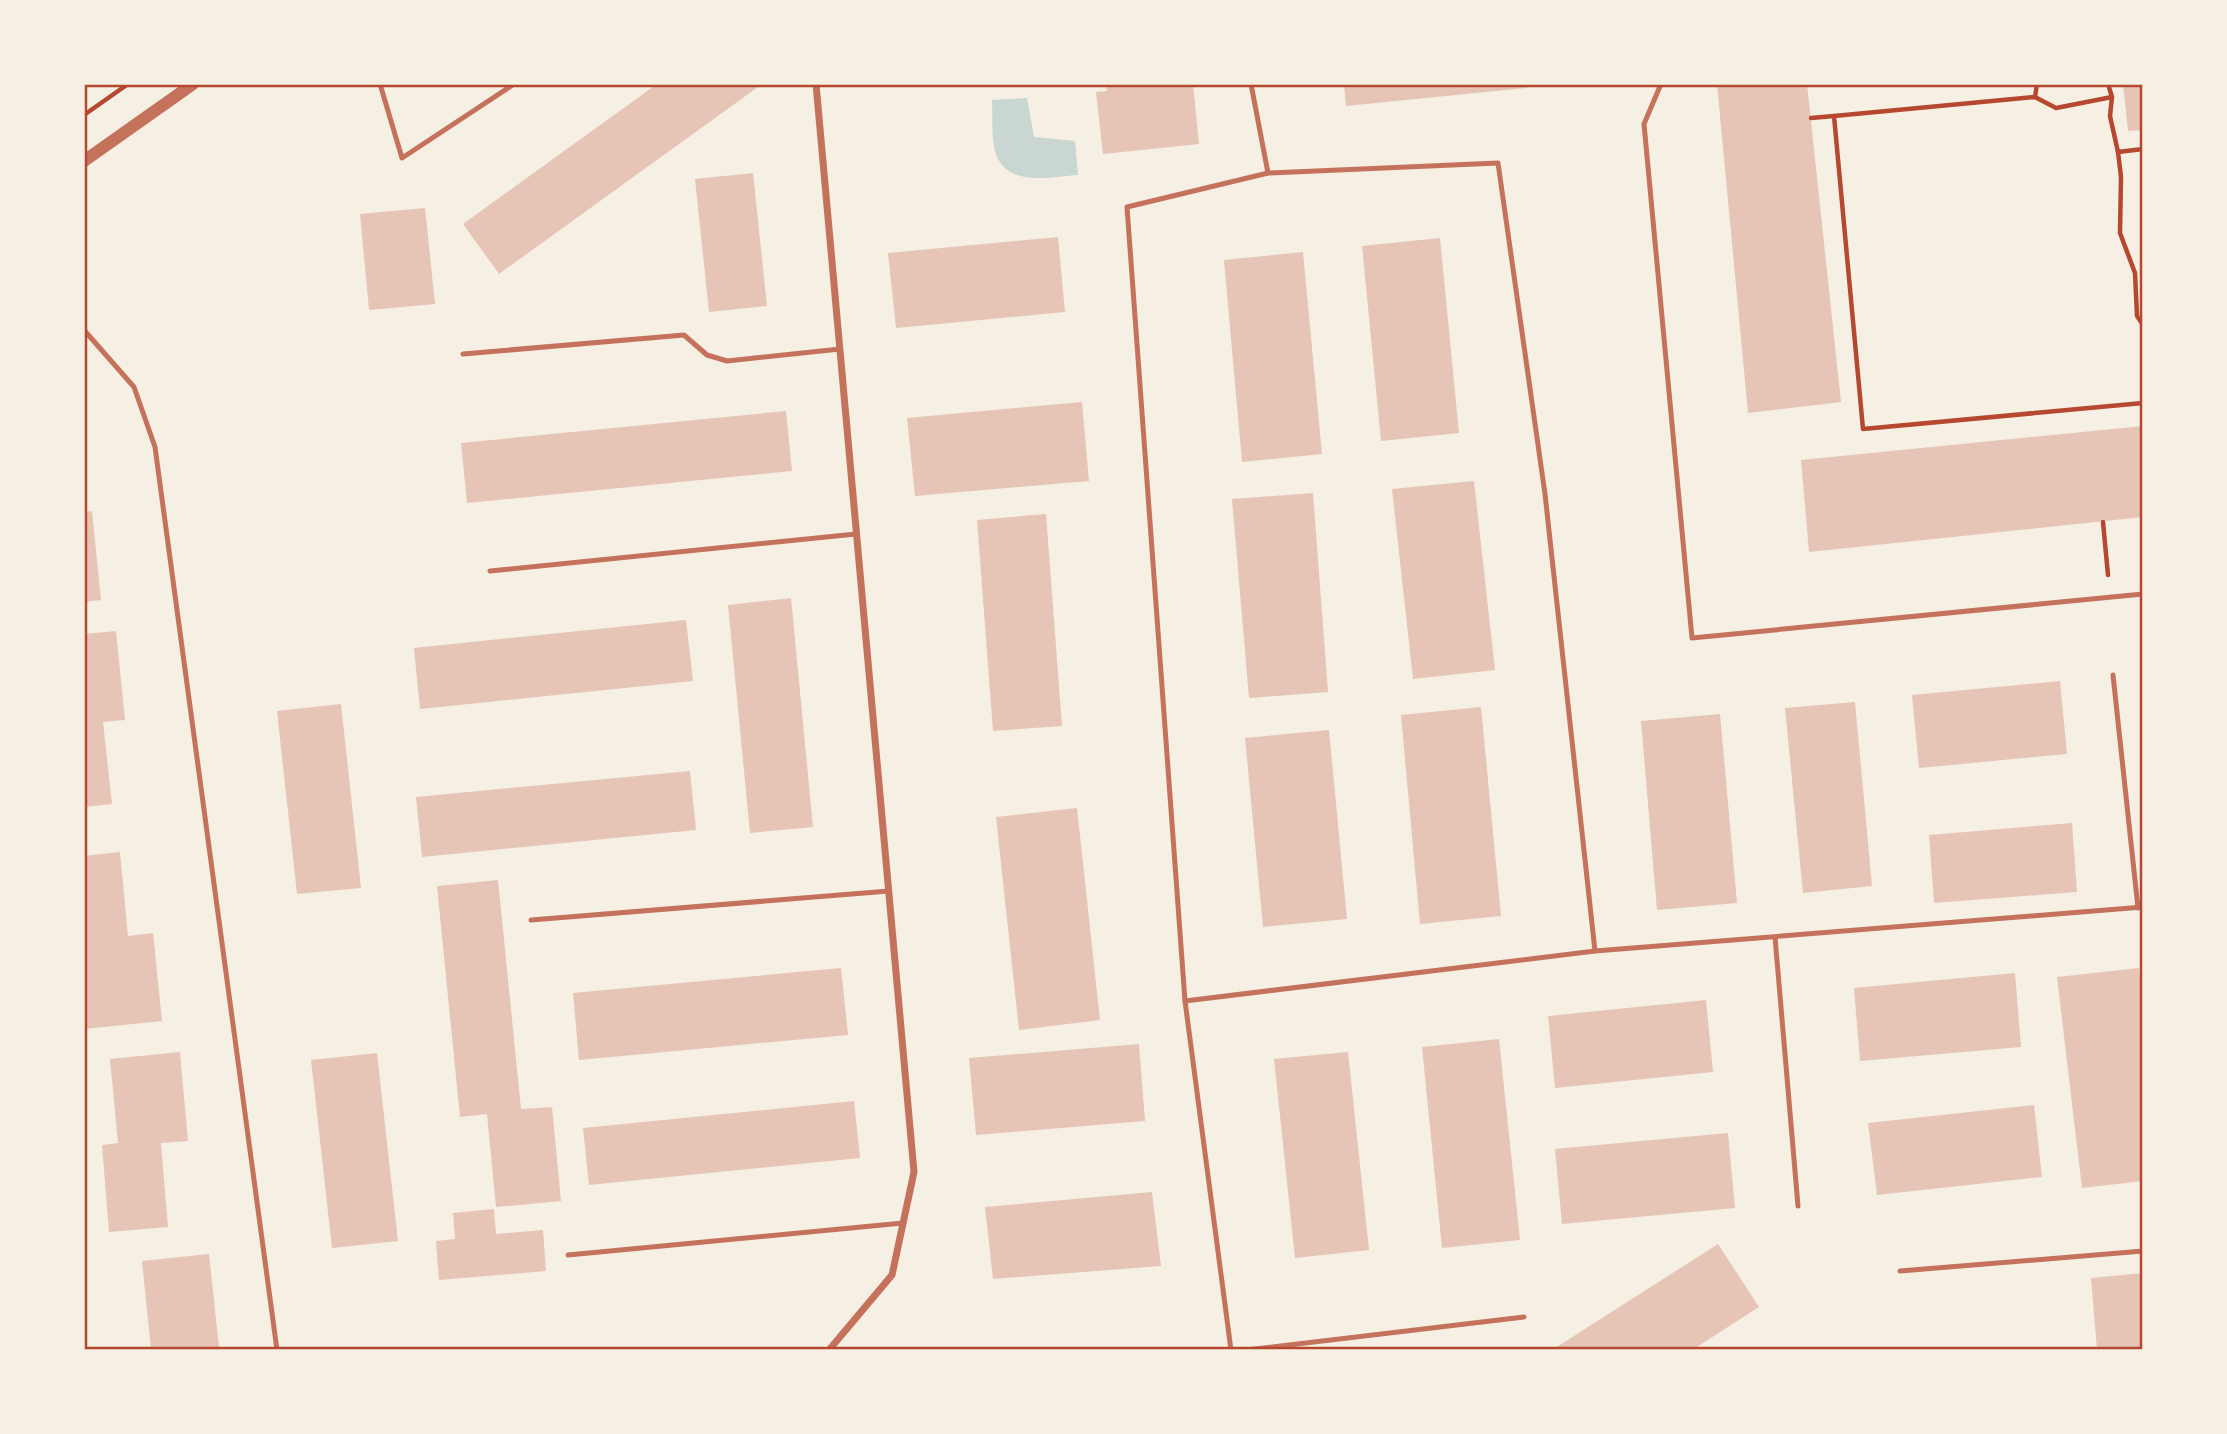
<svg xmlns="http://www.w3.org/2000/svg" width="2227" height="1434" viewBox="0 0 2227 1434" font-family="Karla,sans-serif">
<style>
.water{fill:#c9d6d2}
.building{fill:#e6c5b7}
.lines{fill:none;stroke-linecap:round;stroke-linejoin:round}
.path{stroke:#b5482f;stroke-width:4.5}
.service{stroke:#c5725c;stroke-width:5}
.minor{stroke:#c5725c;stroke-width:7}
.tertiary{stroke:#c5725c;stroke-width:12}
.neatline{fill:none;stroke:#b5482f;stroke-width:2.5}
</style>
<rect width="100%" height="100%" fill="#f6efe4"/>
<path class="water" d="M1027,98L1034,137L1075,141L1078,175C1050,177 1005,188 995,151C991,136 993,116 992,100Z"/>
<g class="building">
<path d="M657,84H756L758,87L499,274L463,224Z"/>
<path d="M1106,84H1193L1199,144L1103,154L1096,92L1107,91Z"/>
<path d="M1344,84H1527V88L1346,106Z"/>
<path d="M1717,84H1807L1841,402L1748,413Z"/>
<path d="M2123,84H2143V130L2128,131Z"/>
<path d="M753,173L767,306L709,312L695,179Z"/>
<path d="M425,208L435,304L369,310L360,214Z"/>
<path d="M1058,237L1065,312L896,328L888,253Z"/>
<path d="M1440,238L1459,433L1381,441L1362,246Z"/>
<path d="M1303,252L1322,454L1242,462L1224,260Z"/>
<path d="M1082,402L1089,481L915,496L907,418Z"/>
<path d="M786,411L792,471L467,503L461,443Z"/>
<path d="M2143,426V517L1809,552L1801,460Z"/>
<path d="M1474,481L1495,670L1413,679L1392,489Z"/>
<path d="M1313,493L1328,692L1249,698L1232,499Z"/>
<path d="M92,511L101,600L84,602V512Z"/>
<path d="M1046,514L1062,726L993,731L977,520Z"/>
<path d="M791,598L813,827L750,833L728,605Z"/>
<path d="M686,620L693,681L420,709L414,648Z"/>
<path d="M116,631L125,720L103,722L112,804L84,807V634Z"/>
<path d="M2060,681L2067,754L1919,768L1912,695Z"/>
<path d="M1855,702L1872,886L1803,893L1785,708Z"/>
<path d="M341,704L361,888L297,894L277,711Z"/>
<path d="M1481,707L1501,916L1420,924L1401,715Z"/>
<path d="M1720,714L1737,903L1657,910L1641,721Z"/>
<path d="M1329,730L1347,919L1263,927L1245,738Z"/>
<path d="M690,771L696,830L422,857L416,797Z"/>
<path d="M1077,808L1100,1020L1019,1030L996,817Z"/>
<path d="M2072,823L2077,892L1934,903L1929,835Z"/>
<path d="M120,852L128,936L153,933L162,1021L84,1029V856Z"/>
<path d="M498,880L521,1109L552,1107L561,1201L496,1207L487,1114L460,1117L437,886Z"/>
<path d="M841,968L848,1035L579,1060L573,993Z"/>
<path d="M2139,968L2143,1003V1181L2082,1188L2057,977Z"/>
<path d="M2015,973L2021,1047L1860,1061L1854,988Z"/>
<path d="M1706,1000L1713,1072L1555,1088L1548,1016Z"/>
<path d="M1499,1039L1520,1240L1442,1248L1422,1047Z"/>
<path d="M1139,1044L1145,1121L976,1135L969,1058Z"/>
<path d="M180,1052L188,1141L161,1143L168,1227L109,1232L102,1145L118,1143L110,1059Z"/>
<path d="M1348,1052L1369,1250L1295,1258L1274,1059Z"/>
<path d="M377,1053L398,1241L332,1248L311,1060Z"/>
<path d="M854,1101L860,1158L589,1185L583,1128Z"/>
<path d="M2034,1105L2042,1177L1877,1195L1868,1123Z"/>
<path d="M1728,1133L1735,1208L1562,1224L1555,1149Z"/>
<path d="M1152,1192L1161,1266L993,1279L985,1207Z"/>
<path d="M494,1209L496,1234L543,1230L546,1271L439,1280L436,1241L455,1239L453,1213Z"/>
<path d="M1718,1244L1759,1307L1692,1350H1552Z"/>
<path d="M209,1254L219,1347L207,1350H151L142,1261Z"/>
<path d="M2143,1273V1350H2097L2091,1278Z"/>
</g>
<g class="lines">
<g class="path">
<path d="M2108,84L2112,97L2056,108L2035,97L1834,116L1863,429L2143,403"/>
<path d="M2035,97L2037,84"/>
<path d="M2112,97L2110,116L2118,152L2143,149"/>
<path d="M84,115L128,84"/>
<path d="M1811,118L1834,116"/>
<path d="M2118,152L2121,177L2120,233L2135,273L2137,316L2143,325"/>
<path d="M2103,522L2108,575"/>
</g>
<g class="service">
<path d="M380,84L402,158L514,84"/>
<path d="M1251,84L1268,173"/>
<path d="M1661,84L1644,124L1692,638L2143,594"/>
<path d="M84,330L134,387L155,447L277,1350"/>
<path d="M463,354L684,335L707,355L727,361L840,349"/>
<path d="M490,571L856,534"/>
<path d="M2113,675L2138,908"/>
<path d="M531,920L889,891"/>
<path d="M1775,937L1798,1206"/>
<path d="M1185,1001L1595,951L2143,907"/>
<path d="M568,1255L903,1223"/>
<path d="M1900,1271L2143,1251"/>
<path d="M1231,1350L1185,1001L1127,207L1268,173L1498,163L1545,494L1595,951"/>
<path d="M1246,1350L1524,1317"/>
</g>
<path class="minor" d="M816,84L914,1172L892,1275L829,1350"/>
<path class="tertiary" d="M84,161L193,84"/>
</g>
<rect width="2227" height="1434" fill="none" stroke="#f6efe4" stroke-width="172"/>
<rect x="86" y="86" width="2055" height="1262" class="neatline"/>
</svg>
